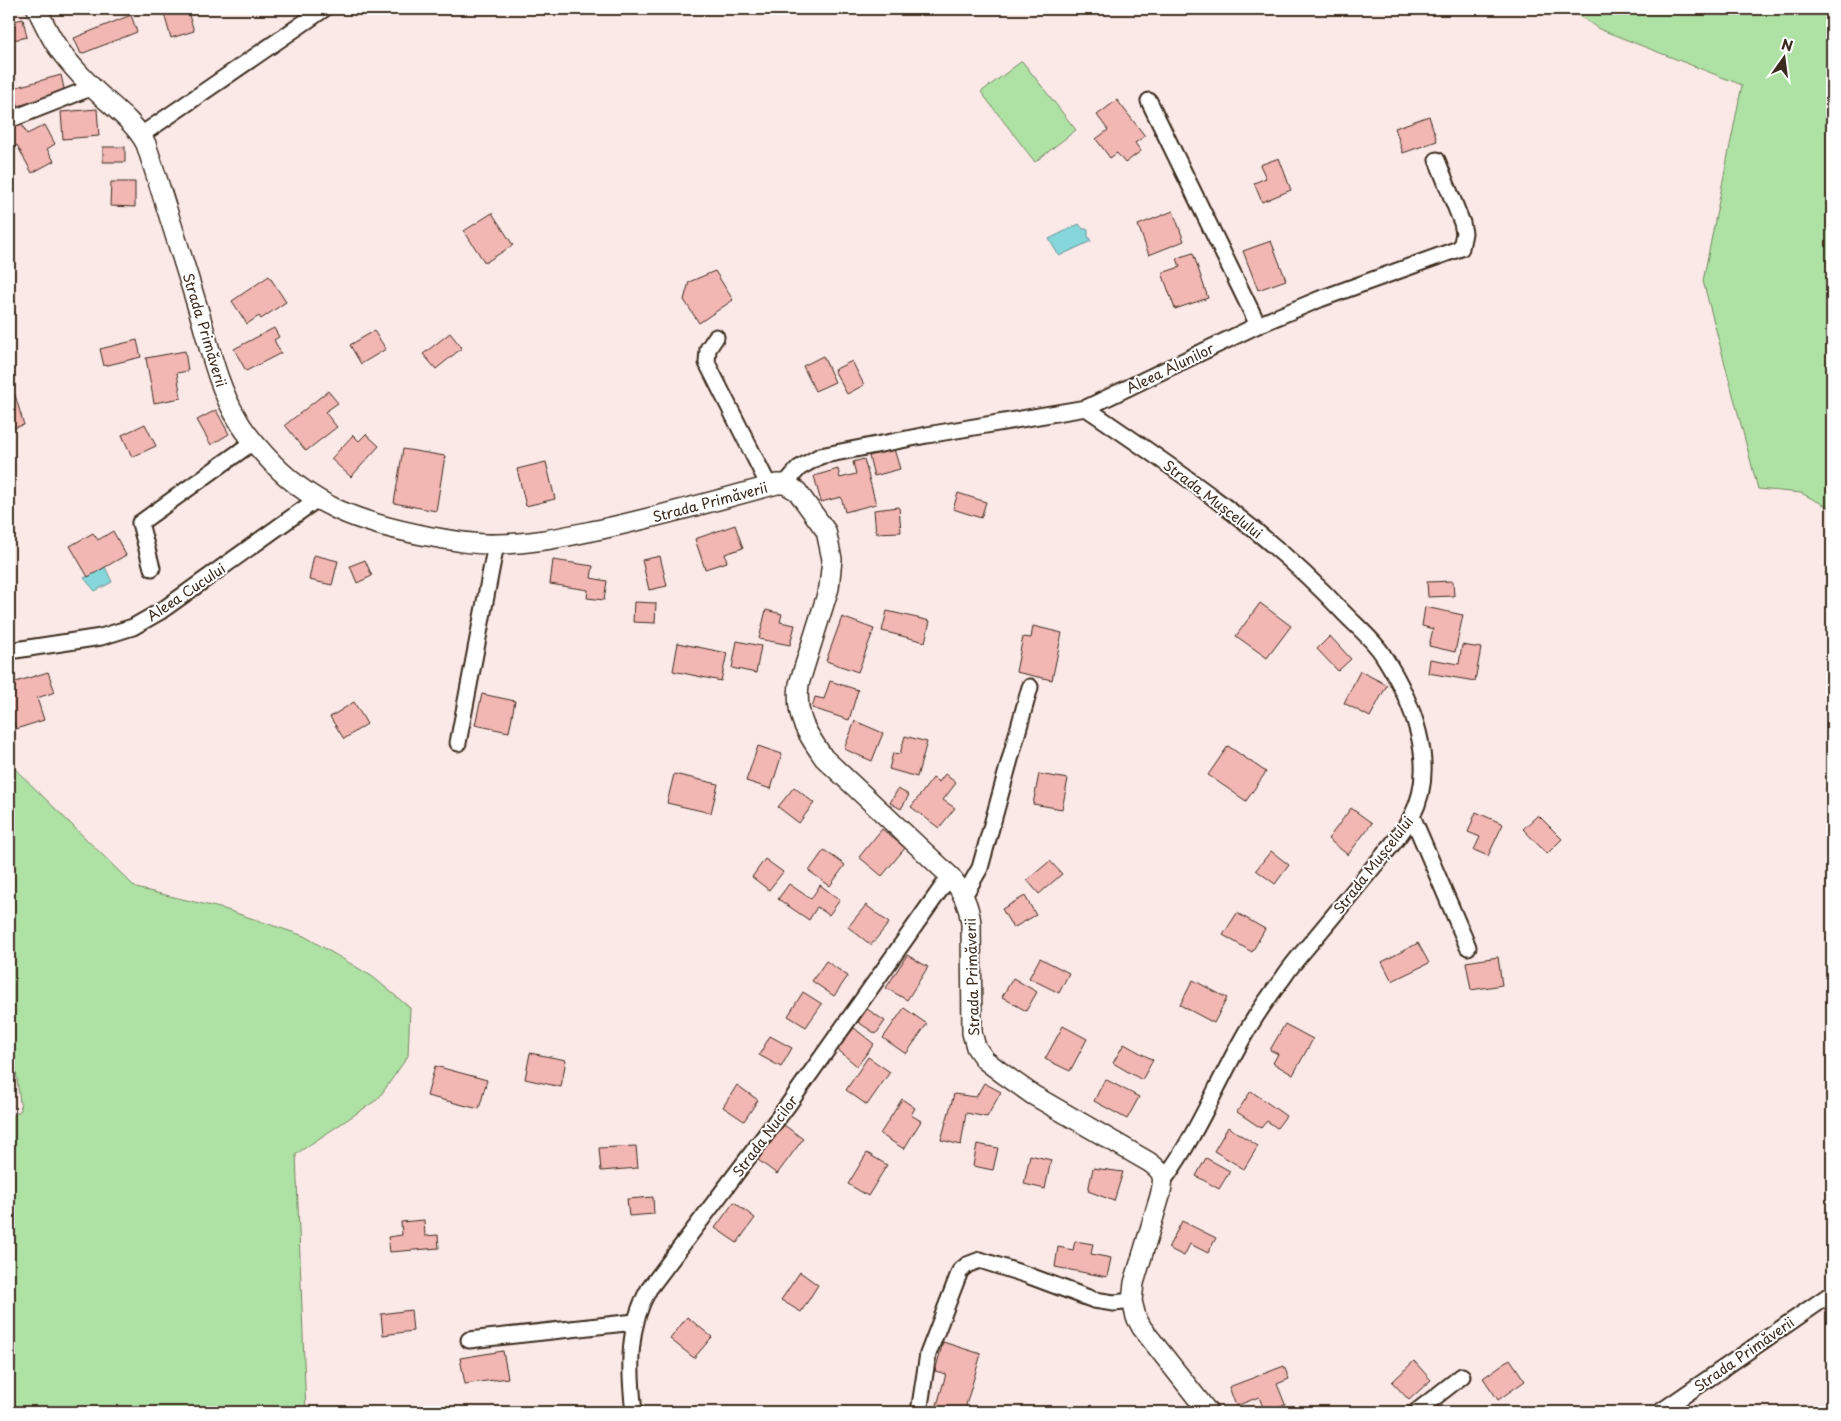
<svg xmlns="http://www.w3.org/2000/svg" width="1841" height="1421" font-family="'Playpen Sans',sans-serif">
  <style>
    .green { fill: #aee2a4; stroke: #748661 }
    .water { fill: #85d7dc; stroke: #679290 }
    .building { fill: #f2b6b3; stroke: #3b2a1e }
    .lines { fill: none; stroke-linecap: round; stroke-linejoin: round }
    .minor-casing { stroke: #3b2a1e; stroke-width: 19 }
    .tertiary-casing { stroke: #3b2a1e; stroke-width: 22 }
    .minor { stroke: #fff; stroke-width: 15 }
    .tertiary { stroke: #fff; stroke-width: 19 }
    .labels { text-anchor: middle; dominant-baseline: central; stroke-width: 4; stroke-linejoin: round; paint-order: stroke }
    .street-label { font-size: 14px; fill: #3b2a1e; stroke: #fff }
  </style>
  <rect width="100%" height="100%" fill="#fbe9e8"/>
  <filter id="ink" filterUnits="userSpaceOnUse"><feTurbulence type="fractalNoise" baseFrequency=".02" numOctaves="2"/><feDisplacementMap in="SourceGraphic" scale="10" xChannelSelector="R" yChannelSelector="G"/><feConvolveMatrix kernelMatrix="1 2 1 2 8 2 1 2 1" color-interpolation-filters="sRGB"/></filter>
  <g filter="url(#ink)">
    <!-- green -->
    <g class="green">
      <polygon points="1569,9 1832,9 1832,509 1801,493 1758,489 1703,281 1742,85 1599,29"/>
      <polygon points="1022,61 1076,130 1035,162 981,92"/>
      <polygon points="9,763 136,888 224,909 304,936 373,977 410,1008 408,1056 378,1099 296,1154 306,1412 9,1412 9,1119 21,1110 9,1016"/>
    </g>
    <!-- water -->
    <g class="water">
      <polygon points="1079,224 1083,229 1088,229 1088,236 1091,241 1059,256 1049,239"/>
      <polygon points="105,567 112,582 95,591 84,578"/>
    </g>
    <!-- building -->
    <g class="building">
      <polygon points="181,9 187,9 194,31 171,38 164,14"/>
      <polygon points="131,15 137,32 81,54 74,38"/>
      <polygon points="23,19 27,37 9,41 9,22"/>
      <polygon points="61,75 65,93 18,106 13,88"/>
      <polygon points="1117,100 1145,136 1135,143 1141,151 1125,163 1117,153 1110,158 1096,139 1108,130 1097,115"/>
      <polygon points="97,109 99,136 63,139 61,112"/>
      <polygon points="1429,116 1437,141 1403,153 1395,128"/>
      <polygon points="21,123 27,134 45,125 55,144 47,149 54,161 32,173 17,145 9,149 9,129"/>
      <rect x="103" y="147" width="22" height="15"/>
      <polygon points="1279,158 1291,190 1262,202 1254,183 1266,178 1260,165"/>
      <polygon points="111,182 135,182 135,207 110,206"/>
      <polygon points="1173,211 1184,241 1149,255 1138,225"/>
      <polygon points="492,213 513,245 485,263 464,231"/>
      <polygon points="1271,241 1286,280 1258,290 1243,251"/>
      <polygon points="1193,253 1208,298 1175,309 1162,273 1180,267 1177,258"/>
      <polygon points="715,271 733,300 699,323 684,300 689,282"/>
      <polygon points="269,276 286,302 261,319 259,316 247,324 232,301"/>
      <polygon points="274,328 279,337 274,340 281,353 246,371 234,349"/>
      <polygon points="374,331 386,349 361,364 350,345"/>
      <polygon points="450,333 462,348 436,369 423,354"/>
      <polygon points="137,340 141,357 104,366 100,349"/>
      <polygon points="185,351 188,371 177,373 181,398 154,403 146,358"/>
      <polygon points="823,356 835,382 815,391 803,366"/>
      <polygon points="852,361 864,385 847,394 834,370"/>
      <polygon points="328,391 338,403 325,412 337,427 306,451 285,425"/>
      <polygon points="15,395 24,425 9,429 9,397"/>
      <polygon points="216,410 229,434 211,445 197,420"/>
      <polygon points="145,424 156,446 132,457 122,435"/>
      <polygon points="366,434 379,446 351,477 331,459 353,435 359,441"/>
      <polygon points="403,449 445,456 436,511 394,503"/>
      <polygon points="894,449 900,469 874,476 869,456"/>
      <polygon points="864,459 876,504 845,512 841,497 821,502 814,476 838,469 840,478 856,474 853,462"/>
      <polygon points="546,462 555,499 526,506 517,469"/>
      <polygon points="958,493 986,502 981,518 953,509"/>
      <polygon points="899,507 901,532 876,533 874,510"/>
      <polygon points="735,525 743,548 725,554 727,562 705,569 695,539"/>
      <polygon points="113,531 126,555 88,577 70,546 93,533 98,540"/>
      <polygon points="314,555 338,561 332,585 309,580"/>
      <polygon points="660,556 667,586 649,590 642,560"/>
      <polygon points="365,560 372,576 357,583 350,566"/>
      <polygon points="553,560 593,566 591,578 607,581 604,600 587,598 588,590 550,584"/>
      <polygon points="1453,581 1454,596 1428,597 1427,582"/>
      <polygon points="634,602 656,603 655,623 633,622"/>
      <polygon points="1260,603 1291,626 1267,658 1236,636"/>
      <polygon points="1425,607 1463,615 1455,652 1429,646 1433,629 1422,626"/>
      <polygon points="766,610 782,614 780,622 795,625 790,645 759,639"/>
      <polygon points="887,611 930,621 925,642 882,631"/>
      <polygon points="842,617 874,629 858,672 826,661"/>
      <polygon points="1033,626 1062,633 1052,680 1016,672 1023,637 1031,638"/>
      <polygon points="1330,636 1351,659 1338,671 1317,649"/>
      <polygon points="737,641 761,646 756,673 732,668"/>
      <polygon points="678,643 727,653 721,681 673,671"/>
      <polygon points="1462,645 1481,648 1475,681 1428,673 1430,659 1459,664"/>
      <polygon points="1360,671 1387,685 1370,717 1344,703"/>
      <polygon points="48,672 55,692 37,698 44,720 16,729 9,706 9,684"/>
      <polygon points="830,681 858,690 849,720 812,708 815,697 824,699"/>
      <polygon points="482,694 515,701 509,732 475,725"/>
      <polygon points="354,702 367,724 344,739 330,717"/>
      <polygon points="855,721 883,733 872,761 844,749"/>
      <polygon points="905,736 927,742 917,777 889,769 893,753 900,754"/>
      <polygon points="758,746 782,754 771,789 746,781"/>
      <polygon points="1228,746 1266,772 1246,801 1208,775"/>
      <polygon points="674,774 718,784 711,813 667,803"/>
      <polygon points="945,774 956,783 943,800 955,808 939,828 911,807 933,778 939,782"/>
      <polygon points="1039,774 1068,779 1062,809 1033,804"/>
      <polygon points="794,787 814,803 799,823 778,807"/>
      <polygon points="898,789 909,795 901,809 890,803"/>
      <polygon points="1351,808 1372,823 1348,855 1328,839"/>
      <polygon points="1476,812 1503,824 1488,856 1474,850 1480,837 1468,832"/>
      <polygon points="1538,815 1562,839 1547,854 1523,829"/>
      <polygon points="882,829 905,848 882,876 859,857"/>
      <polygon points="824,850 845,865 830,886 809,871"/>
      <polygon points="1271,851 1289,865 1275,884 1256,870"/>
      <polygon points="765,859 783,872 769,890 752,877"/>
      <polygon points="1050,861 1062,874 1039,894 1027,880"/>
      <polygon points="789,884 811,899 820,885 840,900 829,915 817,907 809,920 778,899"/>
      <polygon points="1025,896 1036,915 1013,928 1002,909"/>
      <polygon points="866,905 889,923 871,945 848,927"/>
      <polygon points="1237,913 1265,929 1252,952 1223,935"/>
      <polygon points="1418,943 1429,963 1392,981 1382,962"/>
      <polygon points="907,955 928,967 907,1000 886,988"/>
      <polygon points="1498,957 1502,985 1471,990 1466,962"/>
      <polygon points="1040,958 1069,973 1059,993 1029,978"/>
      <polygon points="826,961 848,976 834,996 812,981"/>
      <polygon points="1013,978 1037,992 1026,1011 1002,997"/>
      <polygon points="1193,980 1227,998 1214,1023 1180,1005"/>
      <polygon points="803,992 822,1004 806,1027 788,1016"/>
      <polygon points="904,1008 927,1024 906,1054 883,1038"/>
      <polygon points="867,1009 885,1021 876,1034 858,1022"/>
      <polygon points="1285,1024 1313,1039 1293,1075 1273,1063 1278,1054 1270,1050"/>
      <polygon points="1063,1026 1087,1039 1070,1071 1045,1059"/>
      <polygon points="854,1028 874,1044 857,1066 837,1049"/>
      <polygon points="770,1036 792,1048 781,1067 759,1055"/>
      <polygon points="1124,1044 1153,1060 1142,1080 1113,1063"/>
      <polygon points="530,1053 566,1060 561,1087 525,1079"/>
      <polygon points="868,1057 890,1072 867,1105 846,1090"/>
      <polygon points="435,1066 487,1080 479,1109 427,1096"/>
      <polygon points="1105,1079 1139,1097 1127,1119 1094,1101"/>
      <polygon points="984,1083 1001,1092 987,1117 966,1113 961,1145 941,1140 954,1094 976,1097"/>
      <polygon points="737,1085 758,1100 744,1121 723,1107"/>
      <polygon points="1251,1091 1286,1116 1277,1128 1267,1121 1261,1128 1237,1112"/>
      <polygon points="902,1099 915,1108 911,1115 921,1121 904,1149 880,1134"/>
      <polygon points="784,1125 803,1139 777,1174 758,1160"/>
      <polygon points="1228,1127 1258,1146 1244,1169 1214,1151"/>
      <polygon points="977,1144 998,1148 993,1170 973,1166"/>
      <polygon points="636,1146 638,1168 601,1171 599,1148"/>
      <polygon points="867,1153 887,1165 868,1196 848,1184"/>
      <polygon points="1030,1155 1051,1160 1045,1189 1024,1184"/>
      <polygon points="1206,1158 1230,1171 1219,1189 1196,1176"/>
      <polygon points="1093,1168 1123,1172 1114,1201 1088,1191"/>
      <polygon points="653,1197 654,1214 629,1216 627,1199"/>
      <polygon points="734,1202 755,1218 737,1243 715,1228"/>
      <polygon points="424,1220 425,1236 438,1235 439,1248 390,1252 388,1237 402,1235 401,1222"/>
      <polygon points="1182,1221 1216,1238 1208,1253 1190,1244 1184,1256 1168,1248"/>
      <polygon points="1075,1241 1093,1244 1091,1254 1111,1258 1107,1277 1055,1267 1058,1247 1073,1250"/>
      <polygon points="800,1272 818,1285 801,1312 781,1300"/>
      <polygon points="411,1310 413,1331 383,1335 381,1314"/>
      <polygon points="687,1317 712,1337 694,1358 670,1339"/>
      <polygon points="943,1342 981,1354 964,1412 935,1412 946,1374 935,1371"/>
      <polygon points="503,1351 508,1378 465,1384 460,1358"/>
      <polygon points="1510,1359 1525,1381 1498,1400 1483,1378"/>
      <polygon points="1414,1361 1431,1380 1409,1400 1392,1382"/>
      <polygon points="1284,1366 1289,1379 1277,1384 1285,1404 1265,1412 1259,1397 1236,1406 1229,1387"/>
    </g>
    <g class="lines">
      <defs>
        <g id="minor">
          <polyline points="1149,101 1258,325"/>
          <polyline points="9,120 93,87"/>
          <polyline points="141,135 324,9"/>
          <polyline points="716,337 708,349 707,363 769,486"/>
          <path d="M1086,408c90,61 181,123 256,203 13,14 31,28 41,44 29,45 56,110 29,161 -10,18 -24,34 -37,49 -20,24 -40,49 -61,74 -10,12 -22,25 -31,39 -16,21 -32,44 -44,67 -25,46 -45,94 -76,136"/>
          <polyline points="785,484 799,468 820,456 927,435 1086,408 1258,325 1320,299 1461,248 1464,233 1462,223 1437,160"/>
          <polyline points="152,568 140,523 253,442"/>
          <polyline points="9,651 101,637 133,627 161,611 316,500"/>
          <polyline points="458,743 496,544"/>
          <polyline points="1412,816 1468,947"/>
          <polyline points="964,896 980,868 1030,687"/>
          <polyline points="469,1340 635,1322"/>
          <path d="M634,1412c-5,-42 -7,-85 15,-123l139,-184 162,-229"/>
          <polyline points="919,1412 928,1354 960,1271 967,1265 980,1260 1027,1275 1094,1300 1114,1303 1132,1301"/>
          <polyline points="1416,1412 1462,1376"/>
          <polyline points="1660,1412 1828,1296"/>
        </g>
        <path id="tertiary" d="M37,9c5,10 10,21 16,31 10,17 26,34 40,48 18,18 41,33 53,56 18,56 36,112 53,168 11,37 19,75 39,108 7,13 17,24 27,35 46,52 96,68 162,81 23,4 47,9 70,8 36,0 70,-8 105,-15 59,-13 117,-29 175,-45h8l12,7 29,40 6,28 -3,29 -30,96c-4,33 7,48 25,74l126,118c12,14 19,29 21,47l1,110 4,14 9,13 17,13 31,22 116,67c16,11 15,16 11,34l-26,87 -2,18 4,16 6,11 66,84"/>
      </defs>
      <!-- minor casing -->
      <use href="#minor" class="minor-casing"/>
      <!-- tertiary casing -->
      <use href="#tertiary" class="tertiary-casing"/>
      <!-- minor -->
      <use href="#minor" class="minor"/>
      <!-- tertiary -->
      <use href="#tertiary" class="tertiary"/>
    </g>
  </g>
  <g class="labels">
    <!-- street labels -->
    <g class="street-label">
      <text transform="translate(205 330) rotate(73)">Strada Primăverii</text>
      <text transform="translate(1170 368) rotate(-26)">Aleea Alunilor</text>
      <text transform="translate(1213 499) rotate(37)">Strada Mușcelului</text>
      <text transform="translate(710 502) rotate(-15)">Strada Primăverii</text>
      <text transform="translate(186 592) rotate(-34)">Aleea Cucului</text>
      <text transform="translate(1373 865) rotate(-52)">Strada Mușcelului</text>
      <text transform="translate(972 977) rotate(-92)">Strada Primăverii</text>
      <text transform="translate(765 1136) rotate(-53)">Strada Nucilor</text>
      <text transform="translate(1744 1354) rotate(-35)">Strada Primăverii</text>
    </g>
  </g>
  <!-- margin -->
  <rect width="1841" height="1421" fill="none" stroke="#fff" stroke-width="30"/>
  <rect x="15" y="15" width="1811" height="1391" fill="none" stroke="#3b2a1e" stroke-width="2" filter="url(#ink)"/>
  <!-- north arrow -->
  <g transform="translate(1784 58) rotate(14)" stroke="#ffffff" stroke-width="4" paint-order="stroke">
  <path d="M0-4L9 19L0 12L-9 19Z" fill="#3b2a1e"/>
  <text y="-8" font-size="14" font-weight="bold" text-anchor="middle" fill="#3b2a1e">N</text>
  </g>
</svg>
